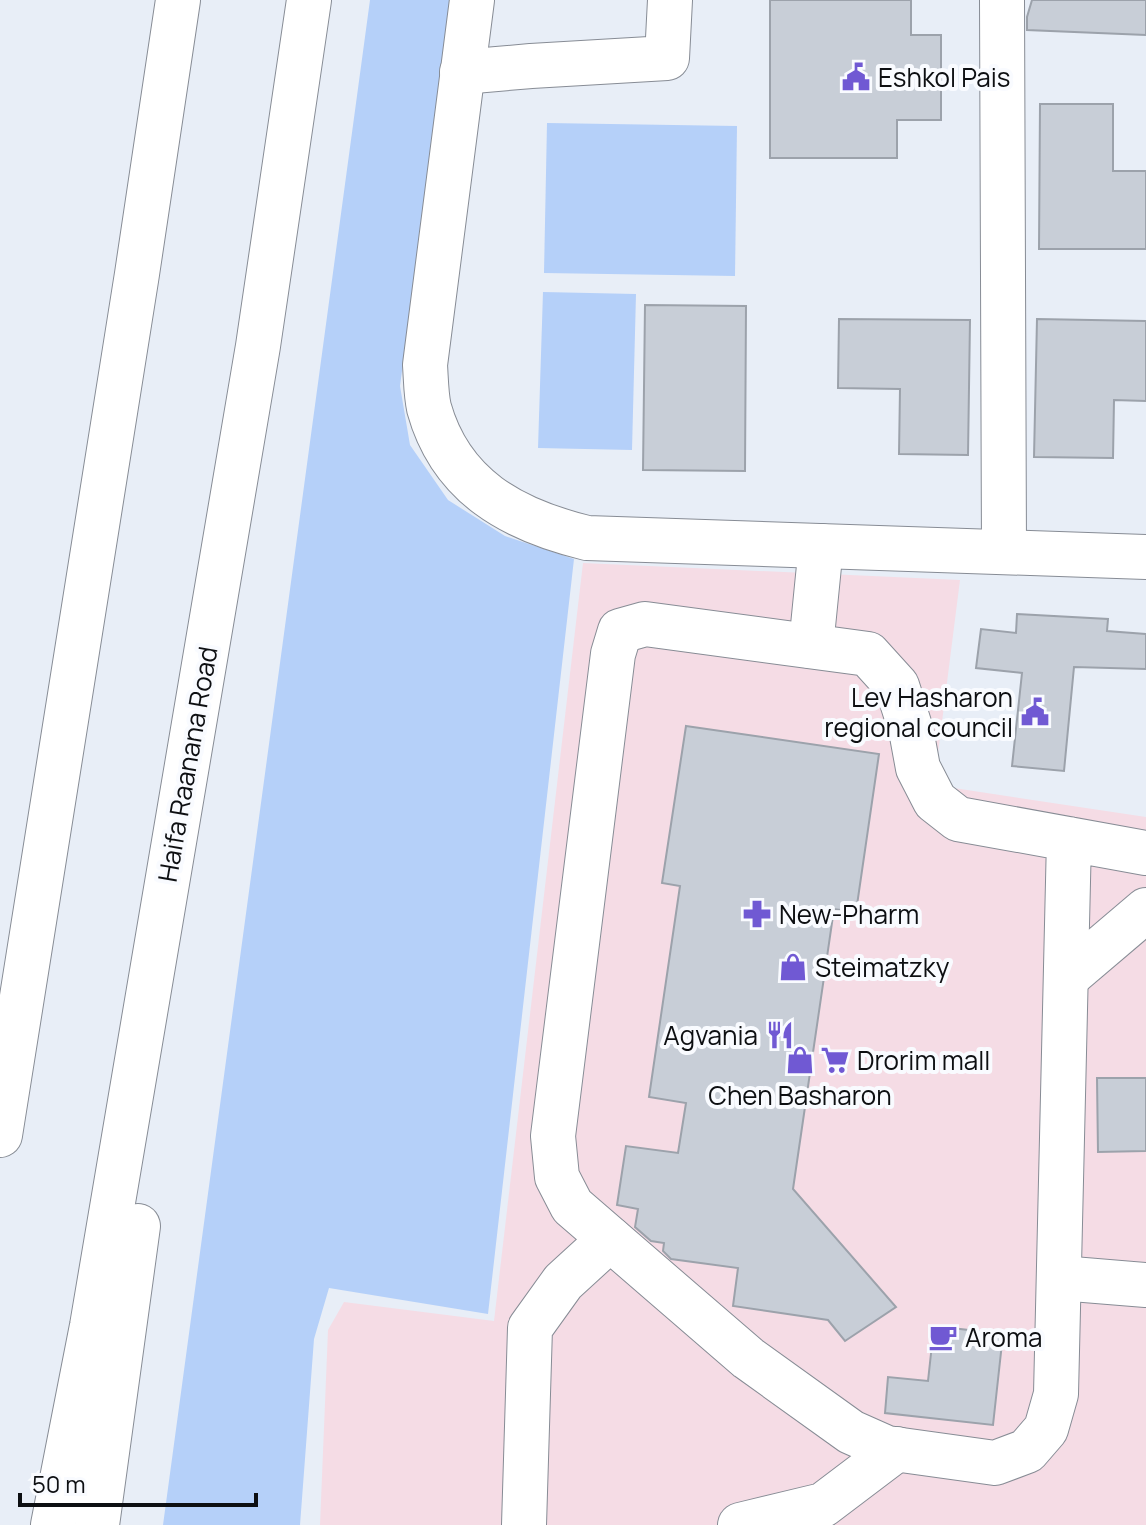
<svg xmlns="http://www.w3.org/2000/svg" width="1146" height="1525" font-family="Manrope,sans-serif">
  <style>
    .commercial { fill: #f5dce5 }
    .green { fill: #b5d0f9 }
    .building { fill: #c8ced7; stroke: #9ca2ab; stroke-width: 2 }
    .lines { fill: none; stroke-linecap: round; stroke-linejoin: round }
    .minor-casing { stroke: #878c95; stroke-width: 46 }
    .highway-casing { stroke: #878c95; stroke-width: 46 }
    .minor { stroke: #fff; stroke-width: 44 }
    .highway { stroke: #fff; stroke-width: 44 }
    .labels { text-anchor: middle; dominant-baseline: central; stroke-width: 8; stroke-linejoin: round; paint-order: stroke }
    .poi-label { font-size: 26px; fill: #0d0f12; stroke: #f9fbff; text-anchor: start }
    .street-label { font-size: 26px; fill: #0d0f12; stroke: #f9fbff }
  </style>
  <rect width="100%" height="100%" fill="#e8eef7"/>
  <!-- commercial -->
  <polygon class="commercial" points="583,563 960,580 934,785 1146,817 1146,1525 320,1525 328,1330 344,1302 494,1321"/>
  <!-- green -->
  <g class="green">
    <polygon points="370,0 451,0 400,386 410,445 448,500 505,536 574,559 488,1314 329,1288 314,1339 300,1525 163,1525"/>
    <polygon points="547,123 737,126 735,276 544,273"/>
    <polygon points="543,292 636,294 632,450 538,448"/>
  </g>
  <!-- building -->
  <g class="building">
    <polygon points="770,0 911,0 911,35 941,35 941,120 897,120 897,158 770,158"/>
    <polygon points="1032,0 1146,0 1146,35 1027,30 1027,17"/>
    <polygon points="1040,104 1113,104 1113,171 1146,171 1146,249 1039,249"/>
    <polygon points="645,305 746,306 745,471 643,470"/>
    <polygon points="839,319 970,320 968,455 899,454 900,389 838,388"/>
    <polygon points="1037,319 1146,321 1146,401 1114,400 1113,458 1034,457"/>
    <polygon points="1017,614 1108,619 1107,631 1146,634 1146,669 1074,667 1064,771 1012,766 1022,673 976,668 981,629 1016,633"/>
    <polygon points="686,726 879,754 856,912 834,909 793,1189 896,1307 845,1341 828,1320 733,1306 738,1268 671,1259 663,1251 664,1243 651,1241 635,1227 638,1209 617,1205 626,1146 678,1153 686,1103 649,1097 680,886 662,883"/>
    <polygon points="1097,1078 1146,1078 1146,1151 1098,1152"/>
    <polygon points="934,1326 1003,1334 993,1425 885,1413 888,1377 928,1381"/>
  </g>
  <g class="lines">
    <defs>
      <g id="minor">
        <path d="M472,0l-47,365c1,14 1,30 4,43 22,79 84,112 158,130l559,19"/>
        <polyline points="1002,0 1004,552"/>
        <polyline points="462,72 531,66 667,58 670,0"/>
        <polyline points="811,646 821,546"/>
        <polyline points="1069,839 1056,1394 1046,1429 1027,1451 995,1463 887,1448 851,1432 748,1358 572,1206 557,1177 553,1136 613,654 620,631 645,624 868,654 897,686 911,730 918,768 935,801 958,819 1146,853"/>
        <polyline points="1066,978 1146,910"/>
        <polyline points="1060,1278 1146,1285"/>
        <polyline points="524,1525 530,1328 563,1282 610,1239"/>
        <polyline points="740,1525 823,1505 897,1449"/>
      </g>
      <g id="highway">
        <polyline points="0,1135 137,274 178,0"/>
        <polyline points="53,1525 92,1326 258,346 309,0"/>
        <polyline points="97,1525 138,1226"/>
      </g>
    </defs>
    <!-- minor casing -->
    <use href="#minor" class="minor-casing"/>
    <!-- highway casing -->
    <use href="#highway" class="highway-casing"/>
    <!-- minor -->
    <use href="#minor" class="minor"/>
    <!-- highway -->
    <use href="#highway" class="highway"/>
  </g>
  <!-- icons -->
  <defs>
    <symbol id="civic-bare" viewBox="-9 -9 18 18"><path d="M-.6-6.5H3V-4.5H.6V-3L4-1V1h2V6H-6V1h2V-1L-.6-3ZM-1.2 2.5V6h2.4V2.5Z" fill="#7059d3" stroke="#f9fbff" stroke-width="2.5" paint-order="stroke"/></symbol>
    <symbol id="pharmacy-bare" viewBox="-9 -9 18 18"><path d="M-2-6h4v4h4v4h-4v4h-4v-4h-4v-4h4Z" fill="#7059d3" stroke="#f9fbff" stroke-width="2.5" paint-order="stroke"/></symbol>
    <symbol id="shop-bare" viewBox="-9 -9 18 18"><path d="M-5-2.5h2.3a2.7 3.5 0 0 1 5.4 0H5L5.5 6h-11ZM-1.5-2.5h3a1.5 2.3 0 0 0-3 0Z" fill="#7059d3" stroke="#f9fbff" stroke-width="2.5" paint-order="stroke"/></symbol>
    <symbol id="restaurant-bare" viewBox="-9 -9 18 18"><path d="M-5-6h1v4h1v-4h1v4h1v-4h1v5L-1.5 .5V6h-2V.5L-5-1ZM5-6V6H3V1.5H1.5Q1.5-4 5-6Z" fill="#7059d3" stroke="#f9fbff" stroke-width="2.5" paint-order="stroke"/></symbol>
    <symbol id="supermarket-bare" viewBox="-9 -9 18 18"><path d="M-6-5.5h2.5l.6 2H6L4.5 2H-2.5L-4.4-4H-6ZM-1.5 3.2a1.3 1.3 0 1 0 .1 0ZM3 3.2a1.3 1.3 0 1 0 .1 0Z" fill="#7059d3" stroke="#f9fbff" stroke-width="2.5" paint-order="stroke"/></symbol>
    <symbol id="cafe-bare" viewBox="-9 -9 18 18"><path d="M-5.5-4.5H6V0H3Q3 3.5 0 3.5H-2.5Q-5.5 3.5-5.5 0ZM3-3.2v2h1.7v-2ZM-6 4.5H4V6H-6Z" fill="#7059d3" stroke="#f9fbff" stroke-width="2.5" paint-order="stroke"/></symbol>
  </defs>
  <g fill-rule="evenodd">
    <use href="#civic-bare" x="836" y="57" width="40" height="40"/>
    <use href="#civic-bare" x="1015" y="692" width="40" height="40"/>
    <use href="#pharmacy-bare" x="737" y="894" width="40" height="40"/>
    <use href="#shop-bare" x="773" y="947" width="40" height="40"/>
    <use href="#restaurant-bare" x="760" y="1015" width="40" height="40"/>
    <use href="#shop-bare" x="780" y="1040" width="40" height="40"/>
    <use href="#supermarket-bare" x="815" y="1040" width="40" height="40"/>
    <use href="#cafe-bare" x="923" y="1317" width="40" height="40"/>
  </g>
  <g class="labels">
    <!-- poi labels -->
    <g class="poi-label">
      <text x="878" y="77">Eshkol Pais</text>
      <text x="1013" y="697" text-anchor="end">Lev Hasharon<tspan x="1013" dy="30">regional council</tspan></text>
      <text x="779" y="914">New-Pharm</text>
      <text x="815" y="967">Steimatzky</text>
      <text x="758" y="1035" text-anchor="end">Agvania</text>
      <text x="857" y="1060">Drorim mall</text>
      <text x="800" y="1095" text-anchor="middle">Chen Basharon</text>
      <text x="965" y="1337">Aroma</text>
    </g>
    <!-- street labels -->
    <g class="street-label">
      <text transform="translate(187 764) rotate(-80)">Haifa Raanana Road</text>
    </g>
  </g>
  <!-- scale -->
  <path d="M20 1493v12h236v-12" fill="none" stroke="#0d0f12" stroke-width="4"/>
  <text x="32" y="1493" font-size="24" fill="#0d0f12" stroke="#f9fbff" stroke-width="6" paint-order="stroke">50 m</text>
</svg>
